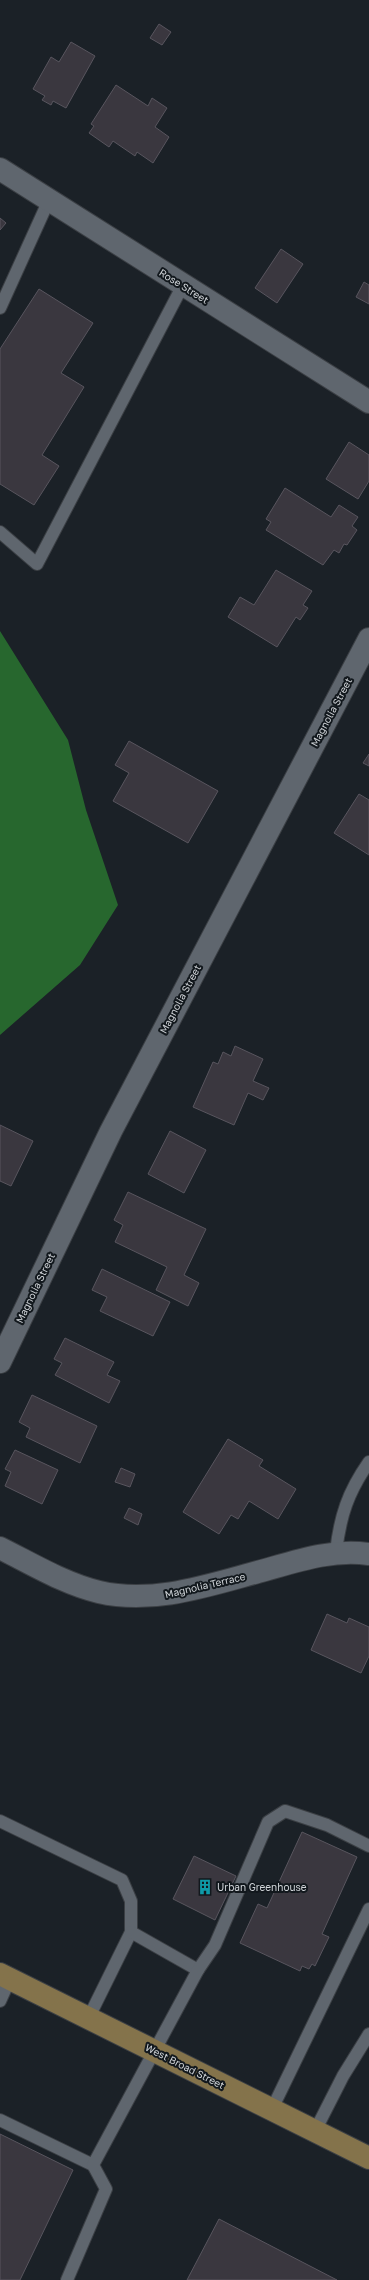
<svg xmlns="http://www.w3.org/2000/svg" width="369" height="2280" font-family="'Golos Text',sans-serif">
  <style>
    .forest { fill: #27672e }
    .building { fill: #3a373f; stroke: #58555e }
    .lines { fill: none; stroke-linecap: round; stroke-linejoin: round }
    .lane-casing { stroke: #3b3f44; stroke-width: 14 }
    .street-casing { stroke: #3b3f44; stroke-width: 24 }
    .primary-casing { stroke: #3b3f44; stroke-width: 24 }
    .lane { stroke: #5f666e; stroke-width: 12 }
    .street { stroke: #5f666e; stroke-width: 22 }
    .primary { stroke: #84734b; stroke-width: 22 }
    .labels { text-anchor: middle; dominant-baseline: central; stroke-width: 4; stroke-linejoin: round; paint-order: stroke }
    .street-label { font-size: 10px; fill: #d0d4d8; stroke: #12181d }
    .poi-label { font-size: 10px; fill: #d0d4d8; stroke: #12181d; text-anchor: start }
  </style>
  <rect width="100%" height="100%" fill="#1b2127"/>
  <!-- forest -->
  <polygon class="forest" points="0,631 68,740 86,810 118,905 80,965 0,1035"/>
  <!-- building -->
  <g class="building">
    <polygon points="159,24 171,32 162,45 150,38"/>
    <polygon points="71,42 95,56 66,108 53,101 51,105 42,100 45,96 33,89 51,57 59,62"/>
    <polygon points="116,85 148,106 152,98 167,108 155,127 169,137 153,163 137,152 135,156 113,141 109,147 89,133 94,126 91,124"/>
    <polygon points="0,218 6,223 0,230"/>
    <polygon points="281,249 303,264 277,303 255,288"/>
    <polygon points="364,282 369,285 369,304 356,297"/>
    <polygon points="39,289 93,323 61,373 84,387 42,455 59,466 34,505 0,484 0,349"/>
    <polygon points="349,442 369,455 369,481 358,499 326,479"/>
    <polygon points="285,488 331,517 339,505 358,517 352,526 357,530 347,545 344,544 339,553 334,550 323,565 266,530 271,522 266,519"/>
    <polygon points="276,570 312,591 303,605 308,608 300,620 296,617 277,647 228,617 240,597 254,605"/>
    <polygon points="129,741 218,791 188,843 113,801 129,773 115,765"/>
    <polygon points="369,754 369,766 363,763"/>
    <polygon points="359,794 369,800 369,855 334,833"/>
    <polygon points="235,1046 263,1059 253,1081 269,1088 263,1100 248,1093 234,1125 193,1107 213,1062 218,1064 223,1052 231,1056"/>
    <polygon points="0,1125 33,1141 11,1186 0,1181"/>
    <polygon points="170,1131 206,1150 184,1193 148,1174"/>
    <polygon points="128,1192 206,1229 184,1275 199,1283 188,1306 156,1290 167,1267 115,1242 123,1225 114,1220"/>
    <polygon points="102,1269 170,1302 153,1336 100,1311 107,1297 92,1290"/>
    <polygon points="65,1338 114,1362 107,1375 120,1381 109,1403 55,1375 62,1363 54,1359"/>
    <polygon points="32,1395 97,1426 80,1463 26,1437 30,1428 19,1422"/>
    <polygon points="228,1439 263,1460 259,1466 296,1489 278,1519 249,1501 238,1519 231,1515 219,1534 183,1512"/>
    <polygon points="15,1450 58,1470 42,1504 5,1486 11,1472 5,1469"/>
    <polygon points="121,1468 135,1474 130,1487 115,1482"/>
    <polygon points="129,1508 142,1514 138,1525 124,1518"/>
    <polygon points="327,1614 347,1623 349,1618 369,1627 369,1656 361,1673 311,1650"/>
    <polygon points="302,1832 357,1857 322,1934 329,1937 315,1966 312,1964 309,1969 302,1966 300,1971 240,1943 258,1904 267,1908"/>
    <polygon points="194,1856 236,1876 215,1920 173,1899"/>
    <polygon points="0,2134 73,2170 20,2280 0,2280"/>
    <polygon points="219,2219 277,2249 337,2280 187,2280"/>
  </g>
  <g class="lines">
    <defs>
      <g id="lane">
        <polyline points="0,308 49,200"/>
        <polyline points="0,532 37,564 183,285"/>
        <path d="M336,1552c4,-36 12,-60 33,-90"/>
        <polyline points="0,1821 122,1880 131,1901 131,1932 89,2017"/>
        <polyline points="131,1932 198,1970"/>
        <polyline points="0,2001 10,1979"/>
        <polyline points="272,2109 369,1909"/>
        <polyline points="0,2120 93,2165"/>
        <polyline points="315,2131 343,2076 369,2034"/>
        <polyline points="67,2280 106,2189 93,2165 198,1970 215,1945 268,1822 285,1811 327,1825 369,1846"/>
      </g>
      <g id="street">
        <polyline points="0,169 369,402"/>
        <polyline points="0,1362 111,1131 369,639"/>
        <path d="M0,1548c32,16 65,36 99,44 56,13 113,-8 166,-22 35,-10 68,-21 104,-16"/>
      </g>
      <polyline id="primary" points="0,1974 369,2158"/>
    </defs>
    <!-- lane casing -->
    <use href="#lane" class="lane-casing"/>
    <!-- street casing -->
    <use href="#street" class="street-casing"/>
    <!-- primary casing -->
    <use href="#primary" class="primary-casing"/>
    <!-- lane -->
    <use href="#lane" class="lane"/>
    <!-- street -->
    <use href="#street" class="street"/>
    <!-- primary -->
    <use href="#primary" class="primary"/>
  </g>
  <!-- icons -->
  <defs>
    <symbol id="building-bare" viewBox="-9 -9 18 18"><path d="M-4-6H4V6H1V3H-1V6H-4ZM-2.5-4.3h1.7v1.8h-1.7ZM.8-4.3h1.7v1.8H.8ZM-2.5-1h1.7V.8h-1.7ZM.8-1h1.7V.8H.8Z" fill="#0f9aa8" stroke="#12181d" stroke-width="2.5" paint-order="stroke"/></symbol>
  </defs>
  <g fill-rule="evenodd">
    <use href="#building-bare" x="194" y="1876" width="22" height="22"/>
  </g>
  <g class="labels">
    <!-- street labels -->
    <g class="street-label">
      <text transform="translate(184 286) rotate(32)">Rose Street</text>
      <text transform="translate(331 712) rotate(-62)">Magnolia Street</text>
      <text transform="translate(180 999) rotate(-62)">Magnolia Street</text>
      <text transform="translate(35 1288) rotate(-64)">Magnolia Street</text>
      <text transform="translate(205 1585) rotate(-13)">Magnolia Terrace</text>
      <text transform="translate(185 2066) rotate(27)">West Broad Street</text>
    </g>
    <!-- poi labels -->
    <g class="poi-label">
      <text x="217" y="1887">Urban Greenhouse</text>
    </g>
  </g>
</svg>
